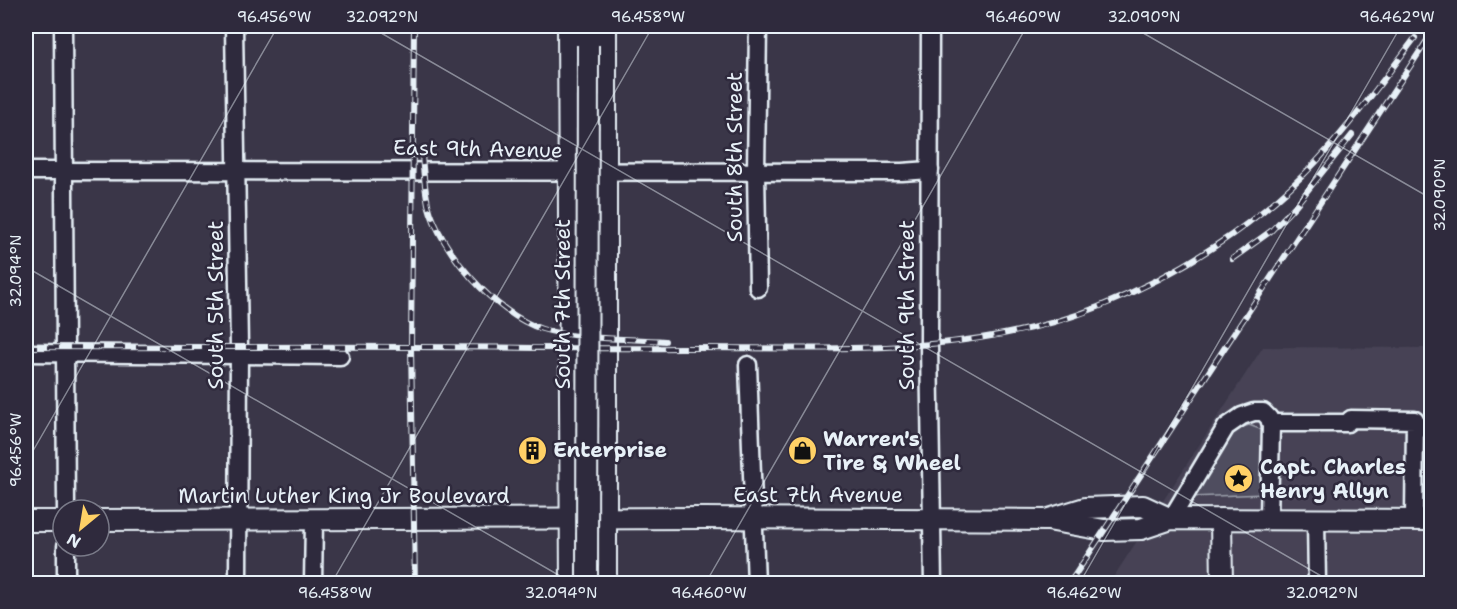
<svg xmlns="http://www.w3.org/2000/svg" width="1457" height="609" font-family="'Shantell Sans',sans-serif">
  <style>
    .built { fill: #464354 }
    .green { fill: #504e5f; stroke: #9ca0ac; stroke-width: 1.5 }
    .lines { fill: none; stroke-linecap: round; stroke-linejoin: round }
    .minor-casing { stroke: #e8f1f8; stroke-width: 21 }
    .major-casing { stroke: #e8f1f8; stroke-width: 24 }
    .minor { stroke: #2f2a3d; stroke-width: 16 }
    .major { stroke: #2f2a3d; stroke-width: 20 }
    .rail-casing { stroke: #e8f1f8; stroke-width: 6 }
    .rail { stroke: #2f2a3d; stroke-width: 4; stroke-dasharray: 11; stroke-linecap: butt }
    .major-bridge-casing { stroke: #e8f1f8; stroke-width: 24; stroke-linecap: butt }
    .major-bridge { stroke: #2f2a3d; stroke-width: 20 }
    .ticks { fill: none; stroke: #e8f1f8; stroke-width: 1.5; stroke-opacity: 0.45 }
    .labels { text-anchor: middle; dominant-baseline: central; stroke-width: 5; stroke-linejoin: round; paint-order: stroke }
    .street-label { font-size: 21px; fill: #e8f1f8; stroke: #2f2a3d }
    .poi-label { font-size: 21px; font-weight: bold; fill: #e8f1f8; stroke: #2f2a3d; text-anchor: start }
    .neatline { fill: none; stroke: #e8f1f8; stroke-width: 2 }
    .ticks-label { font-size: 15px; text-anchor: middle; fill: #e8f1f8 }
  </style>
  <rect width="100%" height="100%" fill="#3a3648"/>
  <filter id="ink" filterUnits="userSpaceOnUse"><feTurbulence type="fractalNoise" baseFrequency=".0167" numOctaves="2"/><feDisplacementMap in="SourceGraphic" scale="12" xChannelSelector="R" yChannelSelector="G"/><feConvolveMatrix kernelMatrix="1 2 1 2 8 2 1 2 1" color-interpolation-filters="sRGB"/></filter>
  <g filter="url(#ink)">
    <!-- built -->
    <polygon class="built" points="1263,347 1431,348 1431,583 1109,584"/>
    <!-- green -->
    <polygon class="green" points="1249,425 1265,431 1264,494 1191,497 1234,430"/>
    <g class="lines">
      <defs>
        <g id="minor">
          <polyline points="63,26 66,510"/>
          <polyline points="234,26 239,347 238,584"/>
          <polyline points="930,26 929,345 933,584"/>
          <polyline points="26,171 902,172 930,170"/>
          <polyline points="758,288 756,171 758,26"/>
          <polyline points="26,353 340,356"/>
          <polyline points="748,365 756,584"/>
          <polyline points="1271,423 1347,423 1351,419 1415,420 1414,520"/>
          <polyline points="1171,519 1226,427 1242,416 1254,412 1263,412 1269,418 1271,426 1269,519"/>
          <polyline points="1316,519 1317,584"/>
          <polyline points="66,546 66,584"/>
          <polyline points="313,584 314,520"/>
        </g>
        <g id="major">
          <polyline points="568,26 571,584"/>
          <polyline points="588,26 588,45"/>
          <polyline points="1049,519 1085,508 1143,506 1171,519"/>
          <polyline points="1221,519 1222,584"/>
          <polyline points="99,520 704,518 1048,520 1104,530 1141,529 1171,519 1432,520"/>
          <polyline points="26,521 63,521"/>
          <polyline points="606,584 606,26"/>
        </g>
      </defs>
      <!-- minor casing -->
      <use href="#minor" class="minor-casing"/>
      <!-- major casing -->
      <use href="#major" class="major-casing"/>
      <!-- minor -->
      <use href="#minor" class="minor"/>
      <!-- major -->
      <use href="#major" class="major"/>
      <defs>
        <g id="rail">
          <polyline points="414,26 411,347 415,584"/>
          <path d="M422,154c1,17 3,34 6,50 12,47 67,110 114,125 37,11 84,9 123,12"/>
          <polyline points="1232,259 1271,231 1296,205 1352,135"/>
          <path d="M26,347c128,1 256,-1 384,0 90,0 180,2 271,1 137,-1 288,11 417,-41 80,-32 159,-82 218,-145 36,-39 67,-82 99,-124"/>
          <polyline points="1069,584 1432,33"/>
        </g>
      </defs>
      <!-- rail casing -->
      <use href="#rail" class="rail-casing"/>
      <!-- rail -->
      <use href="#rail" class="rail"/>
      <defs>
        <polyline id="major-bridge" points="587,584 588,45"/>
      </defs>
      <!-- major-bridge casing -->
      <use href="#major-bridge" class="major-bridge-casing"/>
      <!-- major-bridge -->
      <use href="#major-bridge" class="major-bridge"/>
    </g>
  </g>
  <!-- ticks -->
  <path class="ticks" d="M369,26l966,558M1131,26l301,173M26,267l548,317M26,463l252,-437M331,584l322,-558M705,584l322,-558M1079,584l322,-558"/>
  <!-- icons -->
  <defs>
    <symbol id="building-disc" viewBox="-11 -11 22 22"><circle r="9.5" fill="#ffd166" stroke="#2f2a3d"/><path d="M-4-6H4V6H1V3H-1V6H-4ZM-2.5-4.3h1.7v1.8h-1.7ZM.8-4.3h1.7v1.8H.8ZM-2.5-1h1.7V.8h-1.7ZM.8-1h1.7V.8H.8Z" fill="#111"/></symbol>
    <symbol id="shop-disc" viewBox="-11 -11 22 22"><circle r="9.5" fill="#ffd166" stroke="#2f2a3d"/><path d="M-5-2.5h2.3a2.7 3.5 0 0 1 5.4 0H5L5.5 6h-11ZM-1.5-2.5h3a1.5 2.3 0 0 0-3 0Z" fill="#111"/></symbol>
    <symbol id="sight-disc" viewBox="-11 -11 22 22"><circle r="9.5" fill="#ffd166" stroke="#2f2a3d"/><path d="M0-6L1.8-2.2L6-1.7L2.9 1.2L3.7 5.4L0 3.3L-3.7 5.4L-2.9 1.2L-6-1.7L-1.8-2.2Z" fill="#111"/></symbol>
  </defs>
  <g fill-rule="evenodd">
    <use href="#building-disc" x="516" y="434" width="33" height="33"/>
    <use href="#shop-disc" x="786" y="434" width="33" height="33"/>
    <use href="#sight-disc" x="1222" y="462" width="33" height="33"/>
  </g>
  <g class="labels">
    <!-- street labels -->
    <g class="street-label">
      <text transform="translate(478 149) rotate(1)">East 9th Avenue</text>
      <text transform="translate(735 157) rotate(-90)">South 8th Street</text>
      <text transform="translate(563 304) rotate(-90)">South 7th Street</text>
      <text transform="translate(216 305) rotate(-90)">South 5th Street</text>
      <text transform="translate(907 305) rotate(-90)">South 9th Street</text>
      <text x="818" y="495">East 7th Avenue</text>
      <text x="344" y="496">Martin Luther King Jr Boulevard</text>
    </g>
    <!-- poi labels -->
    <g class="poi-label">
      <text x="823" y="439">Warren's<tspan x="823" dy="24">Tire &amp; Wheel</tspan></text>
      <text x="553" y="450">Enterprise</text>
      <text x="1260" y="467">Capt. Charles<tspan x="1260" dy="24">Henry Allyn</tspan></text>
    </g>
  </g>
  <!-- margin -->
  <rect width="1457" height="609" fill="none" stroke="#2f2a3d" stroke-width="66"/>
  <!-- north arrow -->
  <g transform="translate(81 528) rotate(210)"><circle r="28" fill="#2f2a3d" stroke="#797a88" stroke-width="1.5"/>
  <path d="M0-4.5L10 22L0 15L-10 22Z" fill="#ffd166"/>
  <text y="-9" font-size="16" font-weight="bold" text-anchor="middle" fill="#e8f1f8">N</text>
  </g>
  <rect x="33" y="33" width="1391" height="543" class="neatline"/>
  <g class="ticks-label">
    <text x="274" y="22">96.456°W</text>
    <text x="382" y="22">32.092°N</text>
    <text x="648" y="22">96.458°W</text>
    <text x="1023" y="22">96.460°W</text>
    <text x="1144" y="22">32.090°N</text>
    <text x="1397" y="22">96.462°W</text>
    <text transform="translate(1440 195) rotate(-90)" y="5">32.090°N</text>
    <text transform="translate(16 271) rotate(-90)" y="5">32.094°N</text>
    <text transform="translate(16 450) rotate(-90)" y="5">96.456°W</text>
    <text x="335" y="598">96.458°W</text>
    <text x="561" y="598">32.094°N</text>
    <text x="709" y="598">96.460°W</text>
    <text x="1084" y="598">96.462°W</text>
    <text x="1322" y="598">32.092°N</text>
  </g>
</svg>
